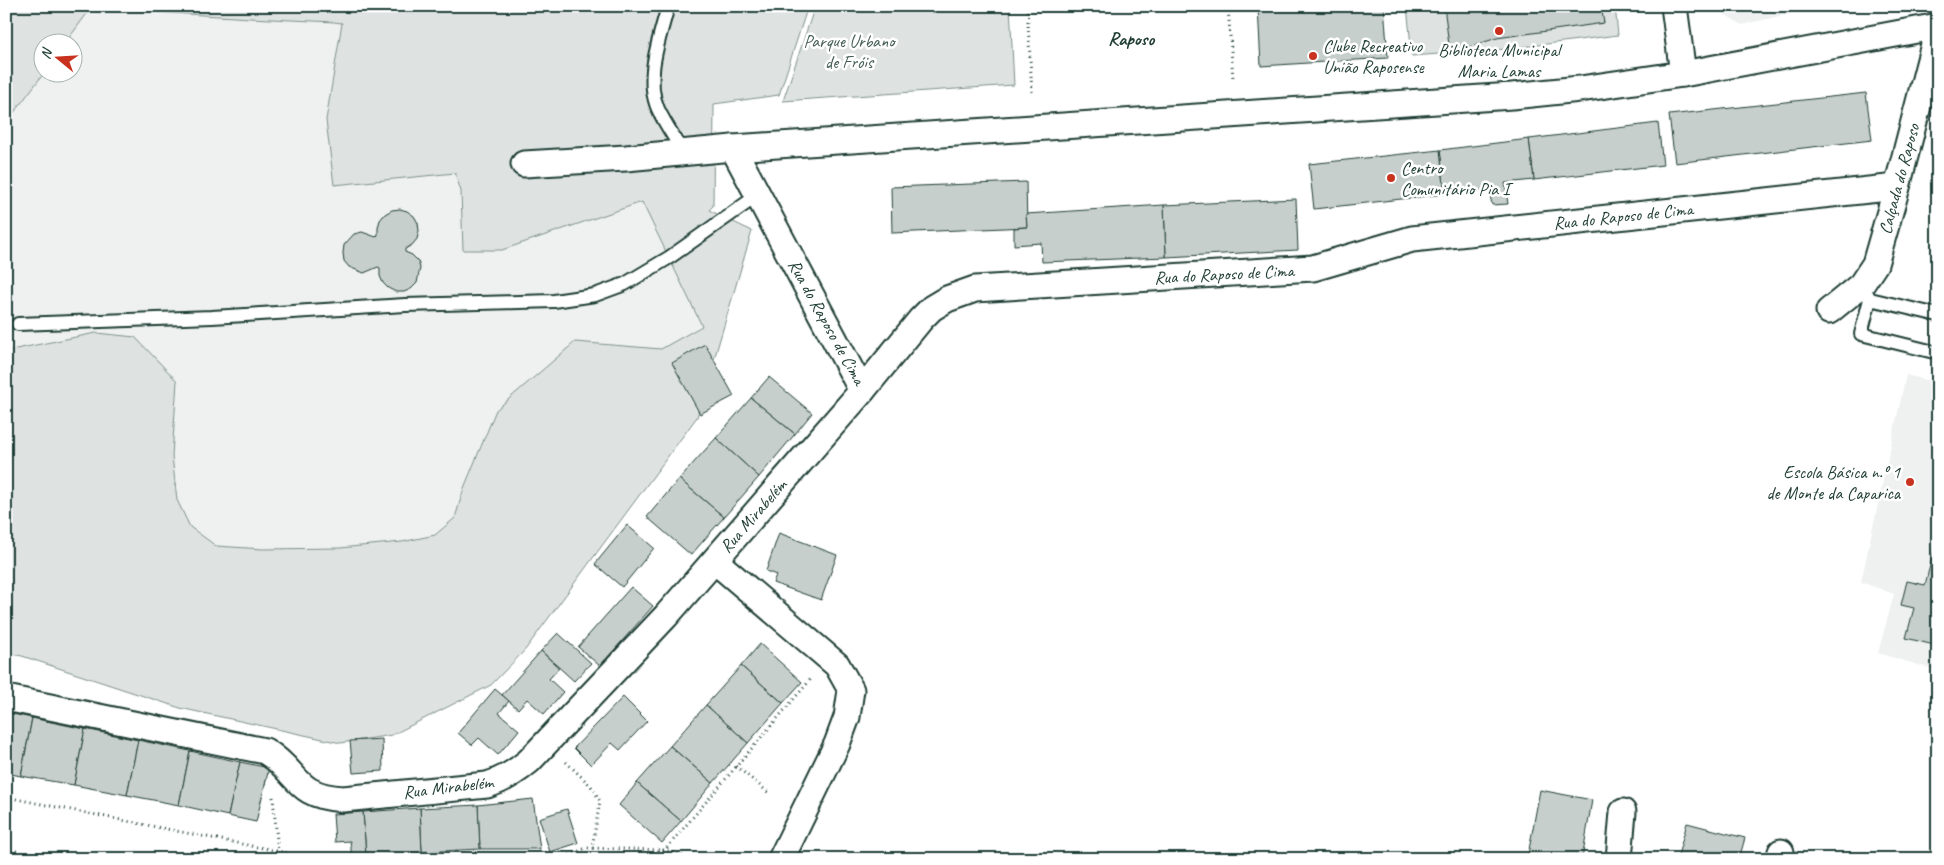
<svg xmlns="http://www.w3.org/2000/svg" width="1944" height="865" font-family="Caveat,sans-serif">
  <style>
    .built { fill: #eef1f0 }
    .green { fill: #dee3e2; stroke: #7e908b }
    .building { fill: #c7cfcc; stroke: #1f3d34 }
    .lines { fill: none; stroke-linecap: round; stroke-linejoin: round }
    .lane-casing { stroke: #1f3d34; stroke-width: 16 }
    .street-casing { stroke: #1f3d34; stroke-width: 29 }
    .path { stroke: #1f3d34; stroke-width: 3; stroke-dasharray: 1 4; stroke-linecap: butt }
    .lane { stroke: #fff; stroke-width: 12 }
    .street { stroke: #fff; stroke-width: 25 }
    .poi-dot { fill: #c8321e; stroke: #fff; stroke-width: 2 }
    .labels { text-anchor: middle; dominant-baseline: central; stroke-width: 5; stroke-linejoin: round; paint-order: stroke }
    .park-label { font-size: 18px; fill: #455e57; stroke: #fff }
    .poi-label { font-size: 18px; fill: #1f3d34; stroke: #fff; text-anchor: start }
    .street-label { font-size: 18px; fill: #1f3d34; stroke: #fff }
    .neighbourhood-label { font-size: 19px; font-weight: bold; fill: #1f3d34; stroke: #fff }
  </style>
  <rect width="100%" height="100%" fill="#fff"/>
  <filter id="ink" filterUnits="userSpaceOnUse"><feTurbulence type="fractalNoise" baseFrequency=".02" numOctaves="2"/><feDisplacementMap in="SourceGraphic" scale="10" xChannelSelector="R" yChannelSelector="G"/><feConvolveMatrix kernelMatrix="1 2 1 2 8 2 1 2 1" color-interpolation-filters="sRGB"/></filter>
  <g filter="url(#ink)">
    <!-- built -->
    <g class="built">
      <polygon points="1717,6 1822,6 1742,25 1718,10"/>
      <polygon points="91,8 342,23 326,120 334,185 455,173 461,191 464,250 502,250 642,202 702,326 661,349 575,343 496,410 464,488 455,518 435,535 402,542 340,548 263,549 216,546 190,527 177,500 172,456 177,381 96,333 6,351 6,123 44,73 72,72 72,42 66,42"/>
      <polygon points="1906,375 1938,383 1938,671 1878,653 1894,594 1861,582"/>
    </g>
    <!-- green -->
    <g class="green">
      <polygon points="6,6 808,6 779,95 714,104 713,206 709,210 752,231 697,417 525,650 491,685 392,735 341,743 180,708 22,656 6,653 6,351 96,333 135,337 177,381 172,456 177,500 190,527 216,546 263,549 340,548 402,542 435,535 455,518 464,488 496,410 575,342 661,349 702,326 642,202 502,250 463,250 461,191 455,173 334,185 326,120 342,23 334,22 250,18 91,8 66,42 42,42 44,73 6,123"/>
      <polygon points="815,6 1010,6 1014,85 783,101"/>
      <polygon points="1407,6 1615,6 1618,35 1507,49 1412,56"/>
    </g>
    <!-- building -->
    <g class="building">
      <polygon points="1258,6 1384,6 1388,58 1261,66"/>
      <polygon points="1444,6 1601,6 1604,23 1497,38 1450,53"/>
      <polygon points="1866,93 1872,140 1675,163 1669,115"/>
      <polygon points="1658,123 1663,165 1534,180 1529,139"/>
      <polygon points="1529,139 1534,180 1505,183 1508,204 1492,205 1489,190 1445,194 1440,150"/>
      <polygon points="1440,150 1445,194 1314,209 1309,164"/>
      <polygon points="1026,182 1027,227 892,233 891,187"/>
      <polygon points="1296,199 1298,250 1166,257 1164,205"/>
      <polygon points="1164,205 1166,257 1042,262 1041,243 1014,245 1014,228 1027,227 1026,214"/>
      <polygon points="400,209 407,211 414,216 418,223 419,231 417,239 412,245 405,249 405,252 412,255 418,261 420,268 417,283 411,289 404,292 396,292 388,288 383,283 380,276 380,268 378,267 364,273 349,267 344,261 343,253 344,245 354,234 362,232 376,237 378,235 378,227 380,220 385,214 392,210"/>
      <polygon points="705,344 734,396 700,414 672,363"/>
      <polygon points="769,377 812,413 795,434 751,398"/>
      <polygon points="751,398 795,434 759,477 716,438"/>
      <polygon points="716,438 759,477 724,517 679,479"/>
      <polygon points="679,479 724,517 691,555 647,517"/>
      <polygon points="627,525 654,548 622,587 595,564"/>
      <polygon points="779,533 837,555 821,600 773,583 776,575 766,571"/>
      <polygon points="1938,534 1938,646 1906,638 1914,608 1901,605 1907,581 1925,585"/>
      <polygon points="631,587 653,606 600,666 578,647"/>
      <polygon points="558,633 591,663 574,681 541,651"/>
      <polygon points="760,644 802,682 783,703 741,666"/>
      <polygon points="541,651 559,668 549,679 563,692 544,714 527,699 518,709 502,695"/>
      <polygon points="741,666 783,703 748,743 706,705"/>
      <polygon points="495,689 509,701 499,713 519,730 498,755 479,738 472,745 458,733"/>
      <polygon points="623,697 647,721 620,750 612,743 591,765 574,748"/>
      <polygon points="706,705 748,743 713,783 670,746"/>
      <polygon points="8,713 32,718 21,776 6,773"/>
      <polygon points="32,718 85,729 74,785 21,776"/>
      <polygon points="85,729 138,740 127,795 74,785"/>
      <polygon points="382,739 383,771 353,773 350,741"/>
      <polygon points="138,740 190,751 179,805 127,795"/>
      <polygon points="670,746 713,783 681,821 637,783"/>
      <polygon points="190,751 240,762 228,816 179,805"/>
      <polygon points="240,762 269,768 256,822 228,816"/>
      <polygon points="637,783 681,821 662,843 619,805"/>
      <polygon points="1540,790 1592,800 1582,859 1550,859 1528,855"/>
      <polygon points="533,799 540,849 480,849 478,805"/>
      <polygon points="478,805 480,849 422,852 420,808"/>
      <polygon points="420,808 422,852 366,856 363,812"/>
      <polygon points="567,809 578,843 550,852 539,818"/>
      <polygon points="363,812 366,856 352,857 350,841 335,842 333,814"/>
      <polygon points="1687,823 1745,838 1739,859 1677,859"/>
      <polygon points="1528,855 1550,859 1528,859"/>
    </g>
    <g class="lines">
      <defs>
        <g id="lane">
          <path d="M668,6c-8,31 -24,72 -10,103 7,15 17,29 25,43"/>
          <polyline points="1866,292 1870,299 1938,315"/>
          <polyline points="1870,299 1861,334 1938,353"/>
          <polyline points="18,324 212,317 405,305 554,301 595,295 625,284 670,257 758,195"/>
        </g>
        <g id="street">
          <polyline points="1674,6 1683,74"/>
          <polyline points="733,148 862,391"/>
          <polyline points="524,164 626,158 733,148 1512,96 1580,89 1683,74 1938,26"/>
          <polyline points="1829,311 1861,285 1875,264 1897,187 1938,29"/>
          <polyline points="715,561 837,665 851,690 847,717 837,744 781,859"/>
          <path d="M6,698l259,53c35,21 28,45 78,48l144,-14c17,-5 29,-13 42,-24l137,-145 196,-225 59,-72 11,-11 15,-9 28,-10 338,-21 99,-29 485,-52"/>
          <polyline points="1619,859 1623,812"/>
          <polyline points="1779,859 1781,852"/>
        </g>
      </defs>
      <!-- lane casing -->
      <use href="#lane" class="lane-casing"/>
      <!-- street casing -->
      <use href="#street" class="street-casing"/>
      <!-- path -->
      <g class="path">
        <polyline points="1027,6 1032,92"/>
        <polyline points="1228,6 1233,78"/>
        <polyline points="566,762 591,786 600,801 592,848"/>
        <polyline points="736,766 770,794"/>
        <polyline points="6,797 317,859"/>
        <polyline points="273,797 278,851"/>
        <polyline points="6,849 53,859"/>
        <polyline points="437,859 467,857 471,859"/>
        <polyline points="560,859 586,848 665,850 811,679"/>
        <polyline points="634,859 665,850 693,859"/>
      </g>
      <!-- lane -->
      <use href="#lane" class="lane"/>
      <!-- street -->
      <use href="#street" class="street"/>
    </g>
  </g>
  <!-- markers -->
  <g class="poi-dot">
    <circle cx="1499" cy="31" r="5"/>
    <circle cx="1313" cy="56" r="5"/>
    <circle cx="1391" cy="178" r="5"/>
    <circle cx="1910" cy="482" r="5"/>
  </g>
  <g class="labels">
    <!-- park labels -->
    <g class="park-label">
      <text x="849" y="41">Parque Urbano<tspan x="849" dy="21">de Fróis</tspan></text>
    </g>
    <!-- poi labels -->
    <g class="poi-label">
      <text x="1323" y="46">Clube Recreativo<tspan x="1323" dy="21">União Raposense</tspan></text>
      <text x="1499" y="50" text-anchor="middle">Biblioteca Municipal<tspan x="1499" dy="21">Maria Lamas</tspan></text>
      <text x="1401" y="168">Centro<tspan x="1401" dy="21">Comunitário Pia I</tspan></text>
      <text x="1900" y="472" text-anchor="end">Escola Básica n.º 1<tspan x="1900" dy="21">de Monte da Caparica</tspan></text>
    </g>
    <!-- street labels -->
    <g class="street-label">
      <text transform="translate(1899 179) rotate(-75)">Calçada do Raposo</text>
      <text transform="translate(1623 216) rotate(-6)">Rua do Raposo de Cima</text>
      <text transform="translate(1224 274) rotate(-3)">Rua do Raposo de Cima</text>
      <text transform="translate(827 322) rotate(61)">Rua do Raposo de Cima</text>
      <text transform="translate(753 516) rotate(-49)">Rua Mirabelém</text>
      <text transform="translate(448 787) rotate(-7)">Rua Mirabelém</text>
    </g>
    <!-- neighbourhood labels -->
    <g class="neighbourhood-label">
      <text x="1131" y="39">Raposo</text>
    </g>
  </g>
  <!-- margin -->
  <rect width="1944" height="865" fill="none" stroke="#fff" stroke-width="25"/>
  <rect x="12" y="12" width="1919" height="840" fill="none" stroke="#1f3d34" stroke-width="2" filter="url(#ink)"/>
  <!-- north arrow -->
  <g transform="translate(58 58) rotate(288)"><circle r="24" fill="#ffffff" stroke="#a5b1ae"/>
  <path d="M0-4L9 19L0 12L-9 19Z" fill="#c8321e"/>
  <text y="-8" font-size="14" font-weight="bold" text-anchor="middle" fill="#1f3d34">N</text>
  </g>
</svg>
